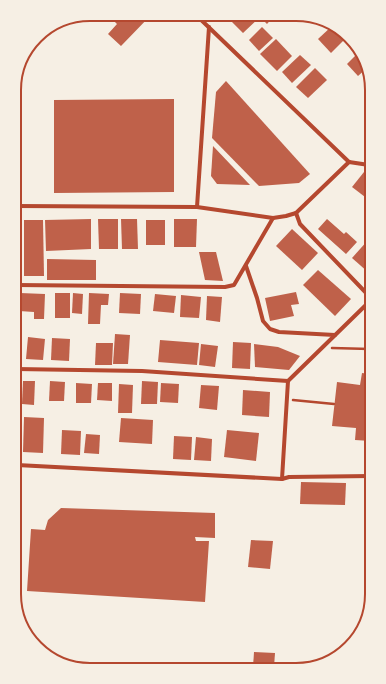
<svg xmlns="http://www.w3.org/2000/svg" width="386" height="684" font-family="Overpass,sans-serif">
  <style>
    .building { fill: #bf614a }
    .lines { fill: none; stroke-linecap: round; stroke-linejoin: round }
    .path { stroke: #b5482f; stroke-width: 2.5 }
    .minor { stroke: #b5482f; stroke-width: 4 }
    .rim { fill: none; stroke: #b5482f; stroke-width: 2 }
  </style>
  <rect width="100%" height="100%" fill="#f6efe4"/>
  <!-- building -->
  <g class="building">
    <polygon points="89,14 99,14 94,19"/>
    <polygon points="107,14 152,14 121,46 108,34 117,24"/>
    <polygon points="224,15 236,15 230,21"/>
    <polygon points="239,15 275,15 267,24 260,17 243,33 232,22"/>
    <polygon points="332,26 346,33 348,36 331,53 318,39"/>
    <polygon points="262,27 273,38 259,51 249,40"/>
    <polygon points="276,39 292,56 277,71 260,54"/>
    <polygon points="359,52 368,67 358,76 347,64"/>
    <polygon points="300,55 311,65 292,83 282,72"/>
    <polygon points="315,68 327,80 308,98 296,87"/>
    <polygon points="226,81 310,174 299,183 259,186 212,138 216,92"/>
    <polygon points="174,99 174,192 54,193 54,100"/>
    <polygon points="213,146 250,185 217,184 211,176"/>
    <polygon points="364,172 369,176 369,200 352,187"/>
    <polygon points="91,219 91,249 46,251 45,220"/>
    <polygon points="98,219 118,219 118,249 99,249"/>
    <polygon points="121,219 137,219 138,249 122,249"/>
    <polygon points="174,219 197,219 196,247 174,247"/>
    <polygon points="327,219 344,234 346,232 357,242 346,254 318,229"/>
    <polygon points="24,220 43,220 44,276 24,276"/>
    <rect x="146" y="220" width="19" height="25"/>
    <polygon points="292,229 318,253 302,270 276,246"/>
    <polygon points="369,239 369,273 352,258"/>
    <polygon points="199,252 216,252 223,281 205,280"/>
    <polygon points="47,259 96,260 96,280 47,280"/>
    <polygon points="318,270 351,299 335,316 303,285"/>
    <polygon points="296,292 299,304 291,305 294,316 270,321 265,298"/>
    <polygon points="20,293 45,294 44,319 34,319 34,312 19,311"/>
    <rect x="55" y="293" width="15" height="25"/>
    <polygon points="73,293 83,294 82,314 72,313"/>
    <polygon points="89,293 109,294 108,305 101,305 100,324 88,324"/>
    <polygon points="120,293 141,294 140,314 119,313"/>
    <polygon points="155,294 176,296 174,313 153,311"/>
    <polygon points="181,295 201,297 199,318 180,317"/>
    <polygon points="207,296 222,297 220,322 206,320"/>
    <polygon points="115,334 130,335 128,364 113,364"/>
    <polygon points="28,337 45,339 43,360 26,359"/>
    <polygon points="52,338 70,339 69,361 51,360"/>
    <polygon points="160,340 199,343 197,365 158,362"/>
    <polygon points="233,342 251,343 250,369 232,368"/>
    <polygon points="96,343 113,343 112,365 95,365"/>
    <polygon points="201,344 218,346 215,367 199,365"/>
    <polygon points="254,344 278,347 300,356 289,370 255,367"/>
    <polygon points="362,373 370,374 371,441 355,440 356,428 332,426 337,382 360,385"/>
    <polygon points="17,381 20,381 19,398 17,398"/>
    <polygon points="23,381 35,381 34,405 22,404"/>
    <polygon points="50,381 65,382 64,401 49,401"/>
    <polygon points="142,381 158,382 157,404 141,404"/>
    <polygon points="76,383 92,384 91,403 76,403"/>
    <polygon points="98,383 112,383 112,401 97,400"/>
    <polygon points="161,383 179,384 178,403 160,402"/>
    <polygon points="119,384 133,385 132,413 118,413"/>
    <polygon points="201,385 219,386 217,410 199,408"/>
    <polygon points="243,390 270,392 269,417 242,415"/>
    <polygon points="24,417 44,418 43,453 23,452"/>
    <polygon points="121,418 153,420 152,444 119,442"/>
    <polygon points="62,430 81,431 80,455 61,454"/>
    <polygon points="227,430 259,433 256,461 224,457"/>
    <polygon points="86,434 100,435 99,454 84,453"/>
    <polygon points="174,436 192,437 191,460 173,459"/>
    <polygon points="196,437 212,439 211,461 194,460"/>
    <polygon points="301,482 346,483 345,505 300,504"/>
    <polygon points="61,508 215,513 215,538 195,537 196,541 209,541 205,602 27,591 31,529 45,530 48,520"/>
    <polygon points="251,540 273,541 270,569 248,567"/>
    <polygon points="254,652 275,653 274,667 253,667"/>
  </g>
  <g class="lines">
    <!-- path -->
    <g class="path">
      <polyline points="332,348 370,349"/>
      <polyline points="293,400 334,404"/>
    </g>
    <!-- minor -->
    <g class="minor">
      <polyline points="196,15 349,162"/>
      <polyline points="349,162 369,165"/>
      <polyline points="15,206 197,207 273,218 286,216 296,213 349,162"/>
      <polyline points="197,207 209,27"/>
      <polyline points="296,213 300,224 370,297"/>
      <polyline points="246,266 257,298 263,321 270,329 279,332 335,335"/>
      <polyline points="16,285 225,287 234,285 273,218"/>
      <polyline points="16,369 142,371 288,381"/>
      <polyline points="17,465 282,479 289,477 371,476"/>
      <polyline points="282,479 288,381 370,301"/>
    </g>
  </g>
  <!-- crop -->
  <path d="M0 0H386V684H0ZM90 21H296A69 69 0 0 1 365 90V594A69 69 0 0 1 296 663H90A69 69 0 0 1 21 594V90A69 69 0 0 1 90 21Z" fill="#f6efe4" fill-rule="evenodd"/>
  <path class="rim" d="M90 21H296A69 69 0 0 1 365 90V594A69 69 0 0 1 296 663H90A69 69 0 0 1 21 594V90A69 69 0 0 1 90 21Z"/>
</svg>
